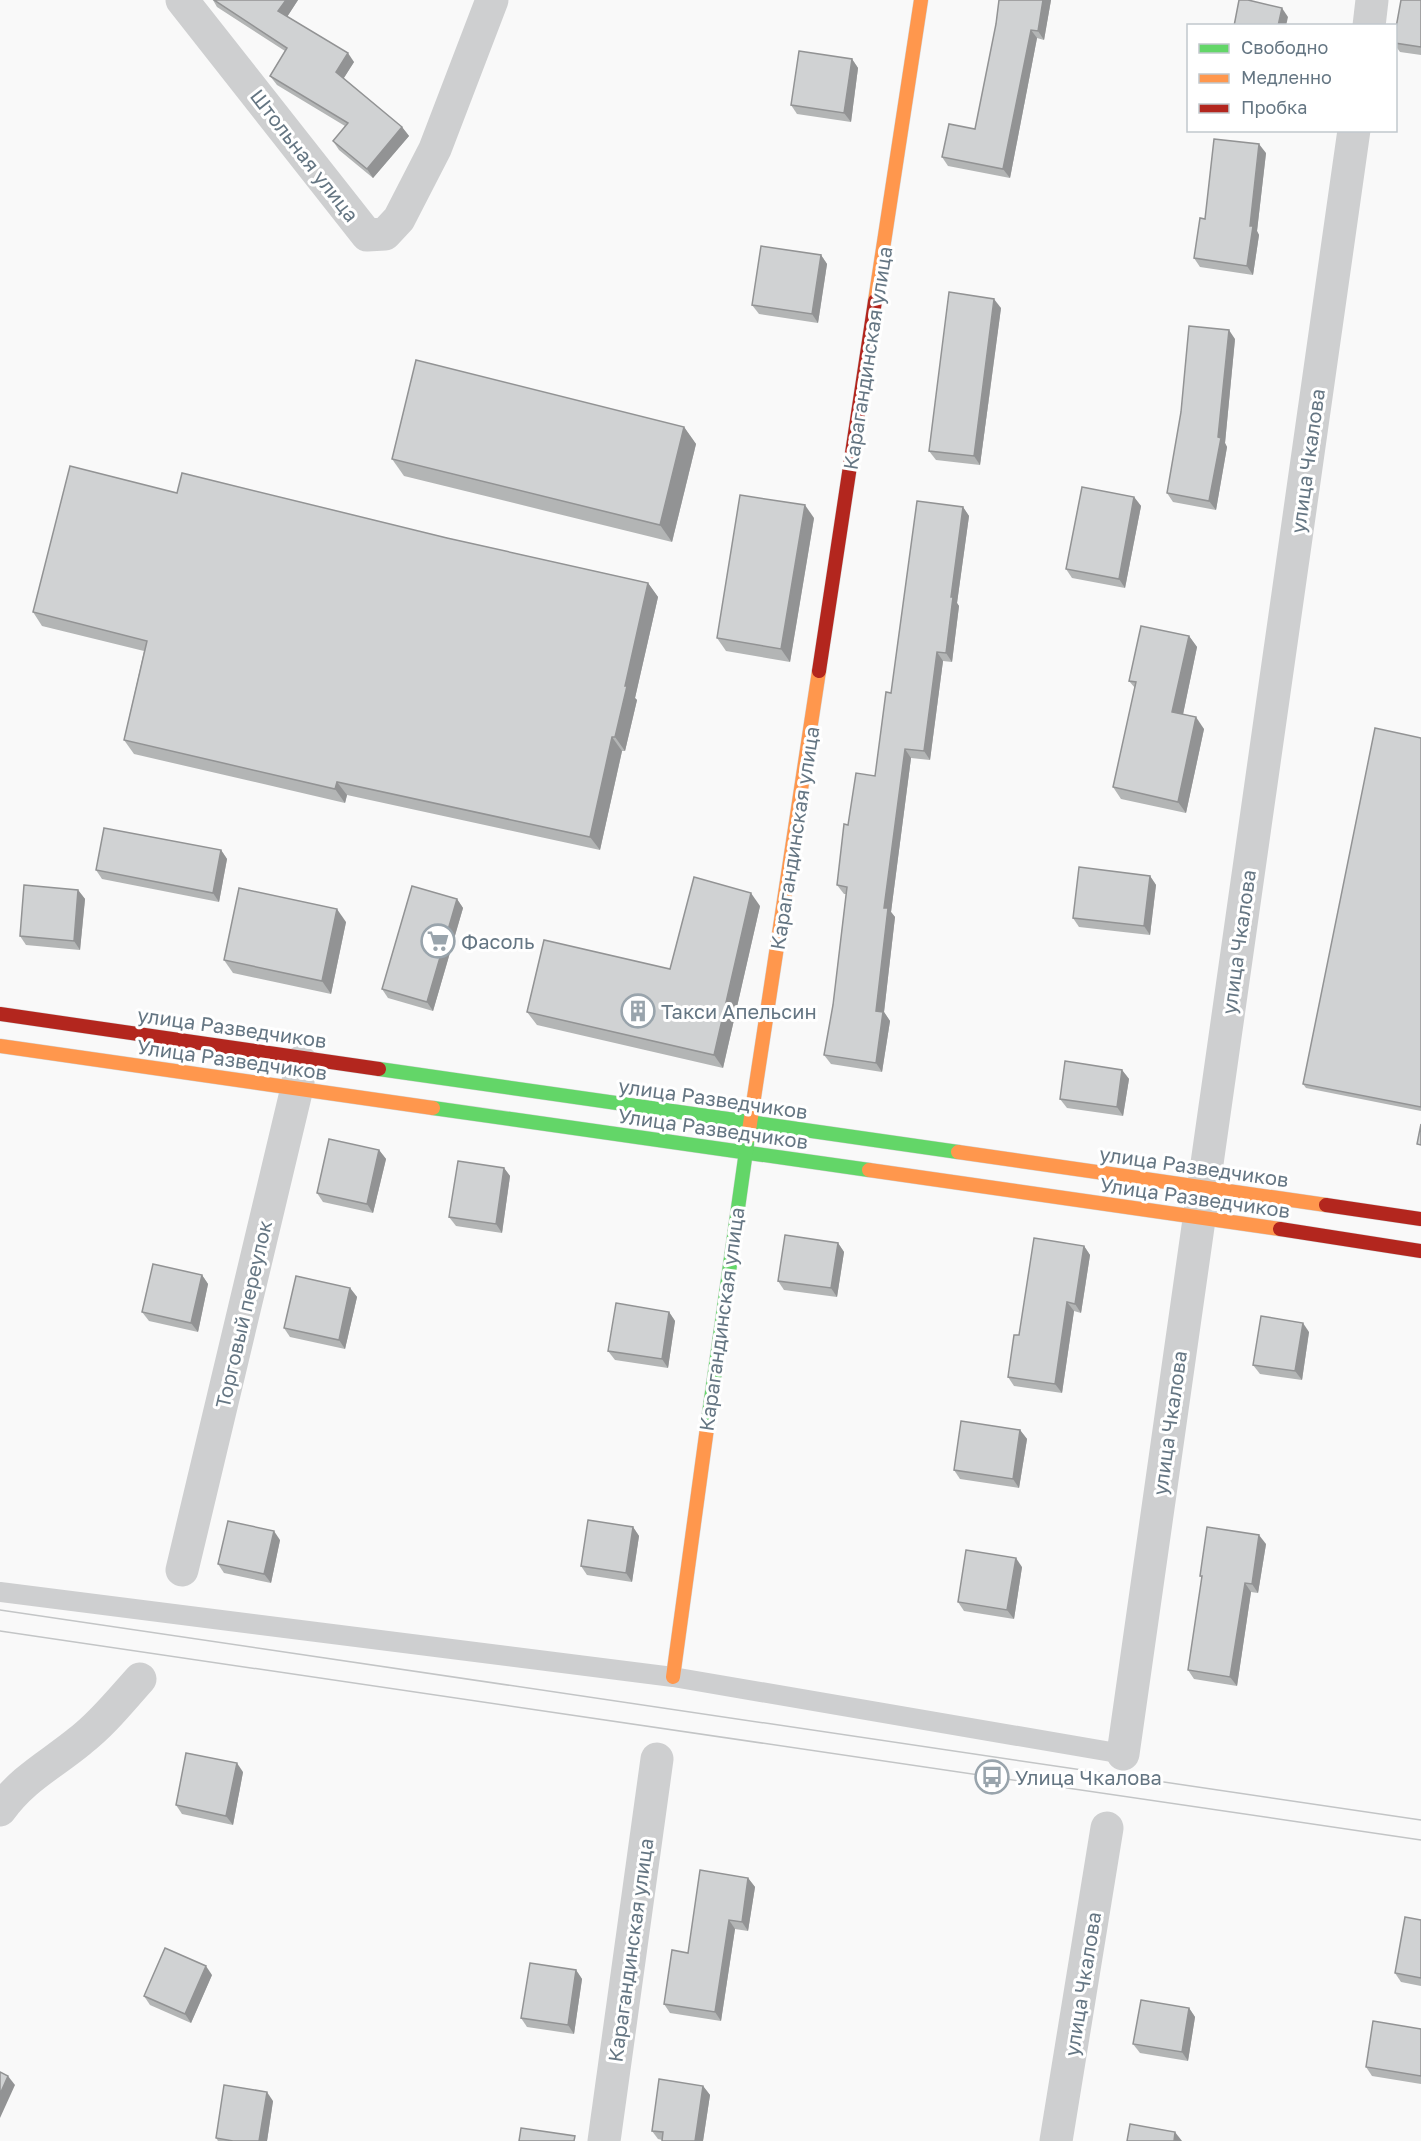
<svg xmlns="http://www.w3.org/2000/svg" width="1421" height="2141" font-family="'Golos Text',sans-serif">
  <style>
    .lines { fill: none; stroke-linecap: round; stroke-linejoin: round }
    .fast-casing { stroke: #d5d6d7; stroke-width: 15 }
    .slow-casing { stroke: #d5d6d7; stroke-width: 15 }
    .jam-casing { stroke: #d5d6d7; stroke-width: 15 }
    .lane { stroke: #cecfd0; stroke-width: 20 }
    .street { stroke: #cecfd0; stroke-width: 33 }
    .fast { stroke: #63d668; stroke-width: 14 }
    .slow { stroke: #ff974d; stroke-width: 14 }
    .jam { stroke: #b3261e; stroke-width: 14 }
    .tram { stroke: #c3c5c6; stroke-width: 1.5 }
    .wall { fill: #b3b5b5 }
    .shaded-wall { fill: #929394 }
    .building { fill: #d0d2d3; stroke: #929394; stroke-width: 1.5 }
    .labels { text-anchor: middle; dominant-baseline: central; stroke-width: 6; stroke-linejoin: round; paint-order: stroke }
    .street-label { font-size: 20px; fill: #657683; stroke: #fff }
    .poi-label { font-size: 20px; fill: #657683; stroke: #fff; text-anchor: start }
  </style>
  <rect width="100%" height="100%" fill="#f9f9f9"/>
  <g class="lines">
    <defs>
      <g id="fast">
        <polyline points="379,1069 958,1152"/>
        <polyline points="433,1108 869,1170"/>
        <polyline points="707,1428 748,1137"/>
      </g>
      <g id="slow">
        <polyline points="875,301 921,0"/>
        <polyline points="0,1046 433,1108"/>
        <polyline points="748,1137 819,671"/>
        <polyline points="958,1152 1326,1205"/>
        <polyline points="869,1170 1280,1229"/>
        <polyline points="673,1677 707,1428"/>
      </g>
      <g id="jam">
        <polyline points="819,671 875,301"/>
        <polyline points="0,1014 379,1069"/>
        <polyline points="1326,1205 1421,1219"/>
        <polyline points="1280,1229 1421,1251"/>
      </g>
    </defs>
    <!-- fast casing -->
    <use href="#fast" class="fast-casing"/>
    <!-- slow casing -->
    <use href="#slow" class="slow-casing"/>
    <!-- jam casing -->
    <use href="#jam" class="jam-casing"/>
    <!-- lane -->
    <polyline class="lane" points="0,1592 673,1677 1123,1754"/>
    <!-- street -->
    <g class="street">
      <polyline points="182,0 367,235 385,234 399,219 435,149 492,0"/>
      <polyline points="1369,26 1372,0"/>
      <polyline points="182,1570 297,1088 301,1062"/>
      <polyline points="1123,1754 1354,130"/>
      <path d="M0,1810c24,-33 51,-45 81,-70 22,-17 40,-40 59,-61"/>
      <polyline points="604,2141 657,1759"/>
      <polyline points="1056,2141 1107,1828"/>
    </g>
    <!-- fast -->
    <use href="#fast" class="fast"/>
    <!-- slow -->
    <use href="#slow" class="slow"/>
    <!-- jam -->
    <use href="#jam" class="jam"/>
    <!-- tram -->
    <g class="tram">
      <polyline points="0,1610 1421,1820"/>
      <polyline points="0,1631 1421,1840"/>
    </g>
  </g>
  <!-- wall -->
  <g class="wall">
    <polygon points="213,0 298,0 287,17 354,62 343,79 402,127 409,136 373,178 339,150 333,141 345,126 277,85 270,76 285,51 217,7"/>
    <polygon points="999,0 1051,0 1044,40 1037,38 1010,178 948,166 942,157 975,129 996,24"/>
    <polygon points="1421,0 1421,55 1400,52 1395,45 1395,33"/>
    <polygon points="852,59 858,68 851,122 797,114 791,105"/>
    <polygon points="1266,153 1257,231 1259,235 1253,275 1200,267 1194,258 1205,219"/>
    <polygon points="821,255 827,264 818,323 759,314 752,305"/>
    <polygon points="1001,308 980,465 936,460 929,451"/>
    <polygon points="1235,339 1225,443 1227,447 1216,510 1173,502 1167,493"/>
    <polygon points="684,427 696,444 672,542 404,476 392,459"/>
    <polygon points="177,493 447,538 648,583 658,597 635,698 637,700 625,751 622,751 600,850 347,795 345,803 134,754 124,740 144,651 42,626 33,612"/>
    <polygon points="1134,497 1141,506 1125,588 1072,578 1066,569"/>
    <polygon points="963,507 969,516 957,603 959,606 952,662 943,661 930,760 911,758 891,912 895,917 884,1012 890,1021 882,1072 831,1064 824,1055 833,1005 846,894 844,894 837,885 848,825 875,776 891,693"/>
    <polygon points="814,518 790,662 726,651 717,638"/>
    <polygon points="1189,636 1197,647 1183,714 1204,729 1186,813 1121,799 1113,787 1135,688 1129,681"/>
    <polygon points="1421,738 1421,1111 1306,1088 1303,1084"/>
    <polygon points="221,850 227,859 219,902 102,879 96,870"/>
    <polygon points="1150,876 1156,885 1150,935 1079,927 1073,918"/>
    <polygon points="78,890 85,899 80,950 26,945 20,936"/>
    <polygon points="457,899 463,908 433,1011 388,998 382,989"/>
    <polygon points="760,906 723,1068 537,1025 527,1012 670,969"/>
    <polygon points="346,922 331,994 233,973 224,960"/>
    <polygon points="1122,1070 1129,1079 1123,1116 1067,1108 1060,1099"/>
    <polygon points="379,1150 386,1159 373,1213 323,1202 317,1193"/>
    <polygon points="504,1168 510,1176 502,1233 456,1226 449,1217"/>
    <polygon points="838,1243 844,1252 837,1297 784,1290 778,1281"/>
    <polygon points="1084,1246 1090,1255 1081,1313 1074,1311 1062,1393 1014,1386 1008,1377 1019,1335"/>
    <polygon points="202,1275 208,1284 198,1332 149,1321 142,1312"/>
    <polygon points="350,1288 357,1297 345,1349 290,1337 284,1328"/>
    <polygon points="669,1312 675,1321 668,1368 615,1360 608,1351"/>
    <polygon points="1309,1332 1302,1380 1260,1374 1253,1365"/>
    <polygon points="1020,1430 1027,1439 1019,1488 960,1479 954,1470"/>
    <polygon points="633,1527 639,1536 632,1582 587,1575 581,1566"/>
    <polygon points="280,1540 271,1583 224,1573 218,1564"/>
    <polygon points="1266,1544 1258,1593 1251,1592 1237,1686 1194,1679 1188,1670 1202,1579 1200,1576"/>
    <polygon points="1022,1567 1014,1619 964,1611 958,1602"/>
    <polygon points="243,1772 233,1825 182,1814 176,1805"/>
    <polygon points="748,1878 755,1887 748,1931 735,1929 721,2021 670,2013 664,2004 688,1953"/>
    <polygon points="1421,1920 1421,1986 1401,1982 1395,1973"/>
    <polygon points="576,1970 582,1979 574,2034 527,2027 521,2018"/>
    <polygon points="212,1975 191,2023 150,2005 144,1996"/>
    <polygon points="1189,2008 1195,2017 1188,2061 1140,2053 1133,2044"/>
    <polygon points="1421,2029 1421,2084 1372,2076 1366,2067"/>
    <polygon points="703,2086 710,2095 703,2141 662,2141 662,2140 658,2139 652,2131"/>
    <polygon points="273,2101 267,2141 218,2141 216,2138"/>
  </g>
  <!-- shaded-wall -->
  <g class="shaded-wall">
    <polygon points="286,0 298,0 285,20 278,11"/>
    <polygon points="1043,0 1051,0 1044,40 1038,31"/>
    <polygon points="1282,8 1288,17 1286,26 1278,26"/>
    <polygon points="1031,30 1037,38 1010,178 1003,169"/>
    <polygon points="348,53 354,62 342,81 336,72"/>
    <polygon points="852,59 858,68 851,122 844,113"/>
    <polygon points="402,127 409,136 373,178 367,169"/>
    <polygon points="1259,144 1266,153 1257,231 1259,235 1253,275 1247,266 1250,226"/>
    <polygon points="821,255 827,264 818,323 812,314"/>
    <polygon points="994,299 1001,308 980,465 974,456"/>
    <polygon points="1229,330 1235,339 1225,443 1227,447 1216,510 1209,501 1218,437"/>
    <polygon points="684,427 696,444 672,542 660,525"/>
    <polygon points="1134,497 1141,506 1125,588 1119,579"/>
    <polygon points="805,505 814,518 790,662 781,649"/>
    <polygon points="963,507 969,516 957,603 959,606 952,662 946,653 951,597"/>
    <polygon points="648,583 658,597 635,698 637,700 625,751 615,737 625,686"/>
    <polygon points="1189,636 1197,647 1181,724 1172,712"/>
    <polygon points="937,652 943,661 930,760 924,751"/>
    <polygon points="1196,717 1204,729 1186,813 1178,802"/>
    <polygon points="612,737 622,751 600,850 590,837"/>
    <polygon points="905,749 911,758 891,912 895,917 884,1012 890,1021 882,1072 876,1063 876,1011 884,908"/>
    <polygon points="337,782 347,795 345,803 335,789"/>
    <polygon points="221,850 227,859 219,902 213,893"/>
    <polygon points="1150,876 1156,885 1150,935 1144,926"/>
    <polygon points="78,890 85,899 80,950 74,941"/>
    <polygon points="751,893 760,906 723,1068 714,1055"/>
    <polygon points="457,899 463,908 433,1011 427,1002"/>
    <polygon points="337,909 346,922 331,994 322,981"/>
    <polygon points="1122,1070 1129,1079 1123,1116 1117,1107"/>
    <polygon points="379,1150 386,1159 373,1213 367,1204"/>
    <polygon points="504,1168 510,1176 502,1233 496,1224"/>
    <polygon points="838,1243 844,1252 837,1297 831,1288"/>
    <polygon points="1084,1246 1090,1255 1081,1313 1075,1304"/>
    <polygon points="202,1275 208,1284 198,1332 191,1323"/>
    <polygon points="350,1288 357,1297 345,1349 339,1340"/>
    <polygon points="1067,1302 1074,1311 1062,1393 1055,1384"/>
    <polygon points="669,1312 675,1321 668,1368 662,1359"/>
    <polygon points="1303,1323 1309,1332 1302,1380 1295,1371"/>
    <polygon points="1020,1430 1027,1439 1019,1488 1013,1479"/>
    <polygon points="633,1527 639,1536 632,1582 626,1573"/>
    <polygon points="274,1531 280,1540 271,1583 264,1574"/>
    <polygon points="1259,1535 1266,1544 1258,1593 1252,1584"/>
    <polygon points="1016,1558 1022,1567 1014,1619 1007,1610"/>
    <polygon points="1245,1583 1251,1592 1237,1686 1230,1677"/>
    <polygon points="237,1763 243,1772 233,1825 226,1816"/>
    <polygon points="748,1878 755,1887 748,1931 742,1922"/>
    <polygon points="729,1920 735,1929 721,2021 715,2012"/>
    <polygon points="206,1966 212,1975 191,2023 185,2014"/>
    <polygon points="576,1970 582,1979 574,2034 568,2025"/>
    <polygon points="1189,2008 1195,2017 1188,2061 1182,2052"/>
    <polygon points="8,2076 15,2085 0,2118 0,2094"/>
    <polygon points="703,2086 710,2095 703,2141 695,2141"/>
    <polygon points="267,2092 273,2101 267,2141 259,2141"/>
    <polygon points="1175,2132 1182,2141 1174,2141"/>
  </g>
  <!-- building -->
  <g class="building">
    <polygon points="214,0 286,0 278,11 348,53 336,72 402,127 367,169 333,141 348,123 270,76 287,48"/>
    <polygon points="999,0 1043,0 1038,31 1031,30 1003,169 942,157 949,124 975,129 996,24"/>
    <polygon points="1239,0 1248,0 1282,8 1278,26 1234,26"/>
    <polygon points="1401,0 1421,0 1421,47 1395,43 1395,33"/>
    <polygon points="799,51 852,59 844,113 791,105"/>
    <polygon points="1214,139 1259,144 1250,226 1253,226 1247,266 1194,258 1200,218 1205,219"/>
    <polygon points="761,246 821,255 812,314 752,305"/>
    <polygon points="949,292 994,299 974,456 929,451"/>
    <polygon points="1189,326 1229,330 1218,437 1221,438 1209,501 1167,493 1181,412"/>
    <polygon points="416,360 684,427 660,525 392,459"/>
    <polygon points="70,466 177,493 182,473 447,538 648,583 625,686 627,686 615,737 612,737 590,837 337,782 335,789 124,740 147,641 33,612"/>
    <polygon points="1082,487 1134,497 1119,579 1066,569"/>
    <polygon points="740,495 805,505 781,649 717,638"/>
    <polygon points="917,501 963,507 951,597 953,597 946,653 937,652 924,751 905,749 884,908 888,908 876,1011 883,1012 876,1063 824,1055 833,1005 847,887 837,885 844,824 848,825 856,773 875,776 886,692 891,693"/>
    <polygon points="1141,626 1189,636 1172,712 1196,717 1178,802 1113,787 1136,682 1129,681"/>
    <polygon points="1375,728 1421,738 1421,1107 1303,1084"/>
    <polygon points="104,828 221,850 213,893 96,870"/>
    <polygon points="1079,867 1150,876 1144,926 1073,918"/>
    <polygon points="694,877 751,893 714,1055 527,1012 544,940 670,969"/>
    <polygon points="24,885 78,890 74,941 20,936"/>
    <polygon points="412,886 457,899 427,1002 382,989"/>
    <polygon points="239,888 337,909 322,981 224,960"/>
    <polygon points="1065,1061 1122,1070 1117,1107 1060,1099"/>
    <polygon points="1421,1124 1421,1145 1417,1144"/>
    <polygon points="329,1139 379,1150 367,1204 317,1193"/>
    <polygon points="458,1161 504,1168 496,1224 449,1217"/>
    <polygon points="785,1235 838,1243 831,1288 778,1281"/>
    <polygon points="1034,1238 1084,1246 1075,1304 1067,1302 1055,1384 1008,1377 1014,1335 1019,1335"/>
    <polygon points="153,1264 202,1275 191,1323 142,1312"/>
    <polygon points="296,1276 350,1288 339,1340 284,1328"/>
    <polygon points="616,1303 669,1312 662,1359 608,1351"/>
    <polygon points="1261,1316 1303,1323 1295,1371 1253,1365"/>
    <polygon points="961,1421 1020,1430 1013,1479 954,1470"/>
    <polygon points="588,1520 633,1527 626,1573 581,1566"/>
    <polygon points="228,1521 274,1531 264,1574 218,1564"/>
    <polygon points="1207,1527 1259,1535 1252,1584 1245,1583 1230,1677 1188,1670 1202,1576 1200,1576"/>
    <polygon points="966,1550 1016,1558 1007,1610 958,1602"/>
    <polygon points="186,1753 237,1763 226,1816 176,1805"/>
    <polygon points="700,1870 748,1878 742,1922 729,1920 715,2012 664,2004 672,1950 688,1953"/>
    <polygon points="1405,1917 1421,1920 1421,1978 1395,1973"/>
    <polygon points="165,1948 206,1966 185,2014 144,1996"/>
    <polygon points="530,1963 576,1970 568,2025 521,2018"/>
    <polygon points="1141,2000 1189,2008 1182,2052 1133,2044"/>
    <polygon points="1373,2021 1421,2029 1421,2076 1366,2067"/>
    <polygon points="0,2072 8,2076 0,2094"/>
    <polygon points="659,2079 703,2086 695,2141 662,2141 663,2132 652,2131"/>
    <polygon points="224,2085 267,2092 259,2141 233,2141 216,2138"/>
    <polygon points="1130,2124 1175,2132 1174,2141 1127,2141"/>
    <polygon points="521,2128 575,2136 574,2141 519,2141"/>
  </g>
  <!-- icons -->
  <defs>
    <symbol id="supermarket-ring" viewBox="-11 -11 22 22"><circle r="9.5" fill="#fff" stroke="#99a4ac" stroke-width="1.5"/><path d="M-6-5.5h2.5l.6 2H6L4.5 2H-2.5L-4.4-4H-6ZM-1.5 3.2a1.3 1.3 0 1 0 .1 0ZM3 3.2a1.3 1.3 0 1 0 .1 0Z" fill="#99a4ac"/></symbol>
    <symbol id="building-ring" viewBox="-11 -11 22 22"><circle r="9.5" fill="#fff" stroke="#99a4ac" stroke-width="1.5"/><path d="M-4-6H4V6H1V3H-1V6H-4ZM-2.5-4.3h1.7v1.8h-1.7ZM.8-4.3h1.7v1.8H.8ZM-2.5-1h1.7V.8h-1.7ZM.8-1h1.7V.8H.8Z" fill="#99a4ac"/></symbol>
    <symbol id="bus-ring" viewBox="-11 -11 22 22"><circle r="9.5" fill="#fff" stroke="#99a4ac" stroke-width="1.5"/><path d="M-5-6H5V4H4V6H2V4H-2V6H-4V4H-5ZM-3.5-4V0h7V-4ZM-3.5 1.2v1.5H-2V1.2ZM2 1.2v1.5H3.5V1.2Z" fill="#99a4ac"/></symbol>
  </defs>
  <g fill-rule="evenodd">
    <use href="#supermarket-ring" x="419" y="922" width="38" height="38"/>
    <use href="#building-ring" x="619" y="992" width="38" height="38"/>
    <use href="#bus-ring" x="973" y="1758" width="38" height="38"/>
  </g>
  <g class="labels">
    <!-- street labels -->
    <g class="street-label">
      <text transform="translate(305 155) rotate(52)">Штольная улица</text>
      <text transform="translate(867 358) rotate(-81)">Карагандинская улица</text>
      <text transform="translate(1307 461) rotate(-82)">улица Чкалова</text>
      <text transform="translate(794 838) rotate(-81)">Карагандинская улица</text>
      <text transform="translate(1238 942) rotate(-82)">улица Чкалова</text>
      <text transform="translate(232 1027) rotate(8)">улица Разведчиков</text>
      <text transform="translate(232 1059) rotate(8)">Улица Разведчиков</text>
      <text transform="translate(713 1098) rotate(8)">улица Разведчиков</text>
      <text transform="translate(713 1128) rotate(8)">Улица Разведчиков</text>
      <text transform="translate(1194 1166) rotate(8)">улица Разведчиков</text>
      <text transform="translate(1195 1197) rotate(8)">Улица Разведчиков</text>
      <text transform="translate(243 1314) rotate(-77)">Торговый переулок</text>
      <text transform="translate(721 1319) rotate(-82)">Карагандинская улица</text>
      <text transform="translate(1169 1423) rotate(-82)">улица Чкалова</text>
      <text transform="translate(630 1950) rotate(-82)">Карагандинская улица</text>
      <text transform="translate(1082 1984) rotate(-81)">улица Чкалова</text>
    </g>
    <!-- poi labels -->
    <g class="poi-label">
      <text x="461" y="941">Фасоль</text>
      <text x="661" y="1011">Такси Апельсин</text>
      <text x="1015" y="1777">Улица Чкалова</text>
    </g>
  </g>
  <!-- legend -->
  <rect x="1187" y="24" width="210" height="108" fill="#ffffff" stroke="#c1c8cd" stroke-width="1.5"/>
  <rect x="1199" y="44" width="30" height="9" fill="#63d668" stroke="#c1c8cd" stroke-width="1.5"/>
  <text x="1241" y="54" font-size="18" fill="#657683">Свободно</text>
  <rect x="1199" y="74" width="30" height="9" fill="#ff974d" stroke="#c1c8cd" stroke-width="1.5"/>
  <text x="1241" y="84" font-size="18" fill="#657683">Медленно</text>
  <rect x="1199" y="104" width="30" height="9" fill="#b3261e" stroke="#c1c8cd" stroke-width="1.5"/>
  <text x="1241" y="114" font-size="18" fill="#657683">Пробка</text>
</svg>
